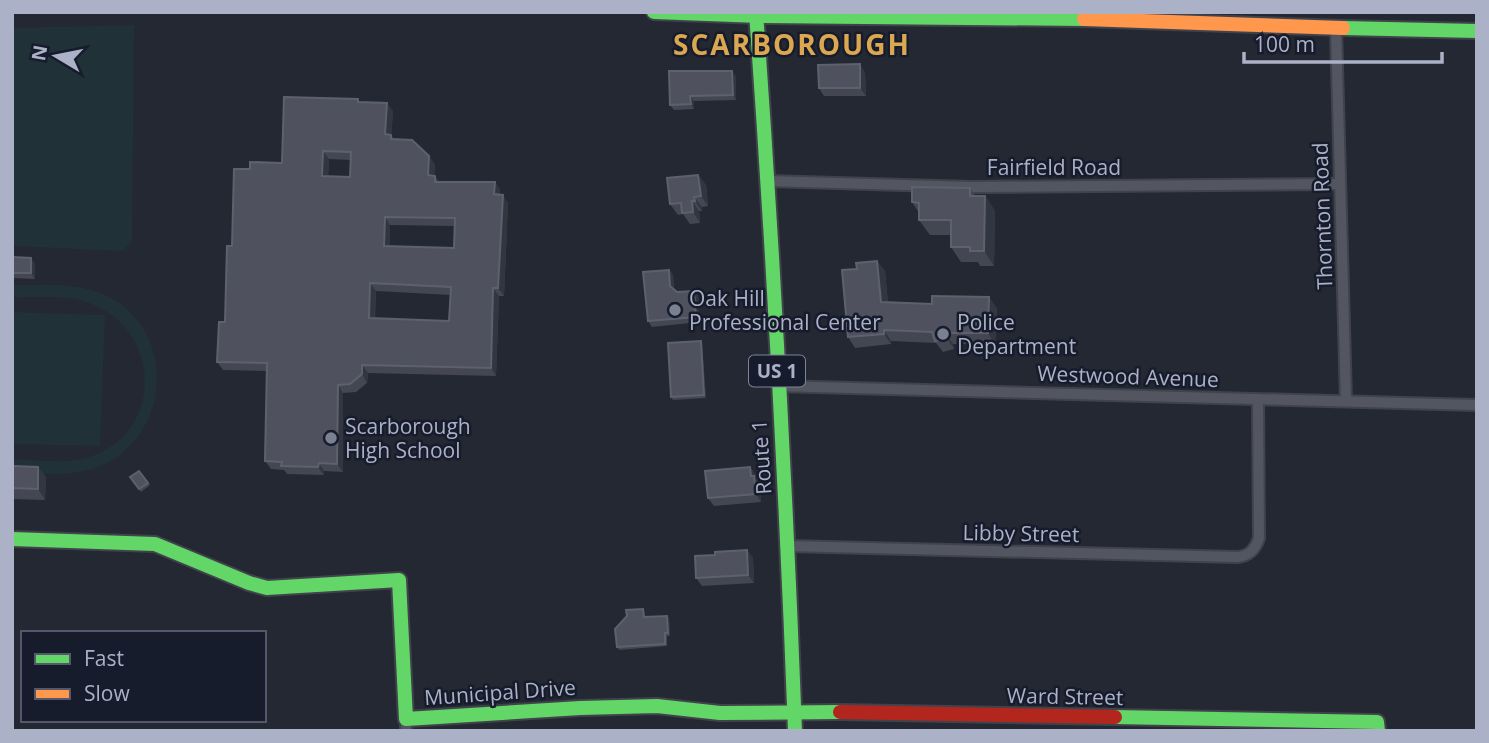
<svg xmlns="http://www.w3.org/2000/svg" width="1489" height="743" font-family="'Open Sans',sans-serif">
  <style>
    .green { fill: #213138 }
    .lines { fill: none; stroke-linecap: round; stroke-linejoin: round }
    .street-casing { stroke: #40434c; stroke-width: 14 }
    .fast-casing { stroke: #40434c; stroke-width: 18 }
    .slow-casing { stroke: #40434c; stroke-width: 18 }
    .jam-casing { stroke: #40434c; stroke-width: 18 }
    .street { stroke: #535661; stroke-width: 10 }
    .fast { stroke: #63d668; stroke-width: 14 }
    .slow { stroke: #ff974d; stroke-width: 14 }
    .jam { stroke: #b3261e; stroke-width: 14 }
    .wall { fill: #444752; fill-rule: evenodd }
    .shaded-wall { fill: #323640 }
    .building { fill: #4f525e; stroke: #5d616e; stroke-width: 2; fill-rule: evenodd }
    .poi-dot { fill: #7c8192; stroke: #171c2d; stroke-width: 2.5 }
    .labels { text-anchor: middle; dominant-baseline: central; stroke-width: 5; stroke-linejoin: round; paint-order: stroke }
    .shield { fill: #171c2d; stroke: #7f8498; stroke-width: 2 }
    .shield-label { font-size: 19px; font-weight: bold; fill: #abb1c6 }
    .street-label { font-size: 21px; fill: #abb1c6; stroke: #171c2d }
    .poi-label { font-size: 21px; fill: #abb1c6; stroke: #171c2d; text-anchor: start }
    .district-label { font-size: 28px; font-weight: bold; letter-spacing: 2px; fill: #dba751; stroke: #171c2d }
  </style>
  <rect width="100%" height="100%" fill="#242832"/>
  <!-- green -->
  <g class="green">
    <polygon points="134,25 132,241 123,251 12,246 12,28"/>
    <path d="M12,285c30,0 63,-3 91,9 73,32 71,138 0,171 -28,13 -61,8 -91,7v-13c26,1 55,6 80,-3 72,-25 69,-125 0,-152 -24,-10 -54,-6 -80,-7z"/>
    <polygon points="12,312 105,315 100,446 12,444"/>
  </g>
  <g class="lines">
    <defs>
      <g id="street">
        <polyline points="1336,29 1346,401"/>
        <polyline points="768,181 972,187 1340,184"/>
        <polyline points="778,386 1477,405"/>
        <path d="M788,546l449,11c12,-1 18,-7 22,-19l-1,-138"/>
        <polyline points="406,731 406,719"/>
      </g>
      <g id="fast">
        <polyline points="654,12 760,16 1084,19"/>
        <path d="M756,12c17,239 30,479 39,719"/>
        <polyline points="1343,28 1477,31"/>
        <polyline points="12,539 155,544 249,583 267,588 399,580 406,719 580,708 657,706 720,713 840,712"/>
        <polyline points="1115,717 1377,722 1378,731"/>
      </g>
      <polyline id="slow" points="1084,19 1343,28"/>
      <polyline id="jam" points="840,712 1115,717"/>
    </defs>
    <!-- street casing -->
    <use href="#street" class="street-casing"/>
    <!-- fast casing -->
    <use href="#fast" class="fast-casing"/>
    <!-- slow casing -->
    <use href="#slow" class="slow-casing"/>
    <!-- jam casing -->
    <use href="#jam" class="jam-casing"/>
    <!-- street -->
    <use href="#street" class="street"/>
    <!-- fast -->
    <use href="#fast" class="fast"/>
    <!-- slow -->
    <use href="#slow" class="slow"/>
    <!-- jam -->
    <use href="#jam" class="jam"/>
  </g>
  <!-- wall -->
  <g class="wall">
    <polygon points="860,64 865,73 866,96 824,96 819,88"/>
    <polygon points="736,76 736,100 694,101 694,109 674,110 670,105"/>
    <path d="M361,102l32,9 -2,24 3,4 35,17 6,9 -1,10 5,7h56l5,8v5l8,8 -4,93h-5l-3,80 -128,-3 -1,10 -11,9 -13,1v79l-19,-1v4l-37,-1 -3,-4 -13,-1 -6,-8 2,-90 -44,-1 -6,-8 8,-40 7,-76 18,-77 32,-6zM329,159l22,1 -1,17 -22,-1zM390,225l65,1 -1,22 -64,-2zM376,291l75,4 -2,26 -74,-3z"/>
    <polygon points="698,175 706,185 708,206 702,207 702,211 699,211 700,223 690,224 683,214 678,215 670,204"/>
    <polygon points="970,188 975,196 985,196 995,211 994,266 980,266 978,262 961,262 951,247 951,235 930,235 919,220 919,213 912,202"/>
    <polygon points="12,257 35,263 35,279 12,278"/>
    <polygon points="877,261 885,271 888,303 997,308 995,344 953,344 954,349 943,352 936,343 891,341 891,344 855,348 848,337 857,269"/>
    <polygon points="669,270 673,275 674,289 677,292 694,291 698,296 700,322 652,327 648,321"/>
    <polygon points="701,341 702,344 706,398 673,400 671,397"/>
    <polygon points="12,466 38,467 46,477 45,500 12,499"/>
    <polygon points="750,467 756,475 756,479 760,484 761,502 714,506 708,498"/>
    <polygon points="139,471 150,485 141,492 130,477"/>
    <polygon points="747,550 753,558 754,583 702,586 696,578 715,555"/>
    <polygon points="643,609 644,612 645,617 667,616 669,618 670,636 667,636 667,646 619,650 617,647"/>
  </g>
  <!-- shaded-wall -->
  <g class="shaded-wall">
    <polygon points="860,64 865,73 866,96 860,88"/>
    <polygon points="732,71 736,76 736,100 733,95"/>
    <polygon points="690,96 694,101 694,109 691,104"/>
    <polygon points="387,103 393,111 391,142 385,134"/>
    <polygon points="323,151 329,159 328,184 322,176"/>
    <polygon points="429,156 435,165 434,183 428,175"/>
    <polygon points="698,175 706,185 708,206 701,196"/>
    <polygon points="495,182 500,190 500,203 494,194"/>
    <polygon points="503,195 508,203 504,296 498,288"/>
    <polygon points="985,196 995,211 994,266 984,251"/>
    <polygon points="694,197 702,207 702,211 695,201"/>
    <polygon points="692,201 699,211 700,223 693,212"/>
    <polygon points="385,217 390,225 390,254 384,246"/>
    <polygon points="31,258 35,263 35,279 31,273"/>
    <polygon points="877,261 885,271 889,313 881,302"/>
    <polygon points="669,270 673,275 674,291 670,286"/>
    <polygon points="370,283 376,291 374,326 369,318"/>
    <polygon points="493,288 499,296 496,376 491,368"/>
    <polygon points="694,291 698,296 700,322 696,317"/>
    <polygon points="989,297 997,308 995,344 988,333"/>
    <polygon points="884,330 891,341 891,344 884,334"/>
    <polygon points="945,333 953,344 954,349 947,338"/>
    <polygon points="701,341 702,344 706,398 704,395"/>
    <polygon points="362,365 368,373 367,383 362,374"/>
    <polygon points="338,385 343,393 343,472 337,464"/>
    <polygon points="319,463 324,471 324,475 318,467"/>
    <polygon points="38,467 46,477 45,500 38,489"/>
    <polygon points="750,467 756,475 756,479 760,484 761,502 756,494 751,476"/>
    <polygon points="747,550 753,558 754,583 748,575"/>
    <polygon points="667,616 669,618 670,636 668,633"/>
  </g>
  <!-- building -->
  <g class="building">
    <polygon points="860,64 860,88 819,88 818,65"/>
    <polygon points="669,71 732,71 733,95 690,96 691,104 670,105"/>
    <path d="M284,97l74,2v3l29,1 -2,31 6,1v4l21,1 17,16 -1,19 7,1v6h60l-1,12 9,1 -5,93h-5l-2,80 -129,-3v9l-12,10 -12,1 -1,79 -18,-1 -1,4 -37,-1 1,-4 -17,-1 2,-98 -50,-1 2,-40h6l2,-76h5l2,-77h16v-7l32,1zM323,151l28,1 -1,25 -28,-1zM385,217l70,1 -1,30 -70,-2zM370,283l81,4 -2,34 -80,-3z"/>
    <polygon points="698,175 701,196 694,197 695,201 692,201 693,212 682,213 681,203 670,204 667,178"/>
    <polygon points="912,187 970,188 970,196 985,196 984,251 970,251 970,247 951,247 951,220 919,220 919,203 912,202"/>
    <polygon points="12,257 31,258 31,273 12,273"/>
    <polygon points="877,261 881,302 932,304 932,296 989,297 988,333 945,333 947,338 935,341 932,332 884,330 884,334 848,337 842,270 857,269 856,263"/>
    <polygon points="669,270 670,286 677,292 694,291 696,317 648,321 643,272"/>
    <polygon points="701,341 704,395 671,397 668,343"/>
    <polygon points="12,466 38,467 38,489 12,488"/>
    <polygon points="750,467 751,476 754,476 756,494 708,498 705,471"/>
    <polygon points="139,471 148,483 139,489 130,477"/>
    <polygon points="747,550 748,575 696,578 695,556 715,555 715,552"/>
    <polygon points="643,609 644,617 667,616 668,633 665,633 665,644 617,647 615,629 627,616 626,610"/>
  </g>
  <!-- markers -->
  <g class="poi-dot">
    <circle cx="675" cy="310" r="7"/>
    <circle cx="943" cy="334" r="7"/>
    <circle cx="331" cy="438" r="7"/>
  </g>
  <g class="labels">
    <!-- shield labels -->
    <rect class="shield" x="749" y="355.5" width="56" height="31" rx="5"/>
    <g class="shield-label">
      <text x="777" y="371">US 1</text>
    </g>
    <!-- street labels -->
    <g class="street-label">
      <text x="1054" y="167">Fairfield Road</text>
      <text transform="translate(1322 216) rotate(-92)">Thornton Road</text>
      <text transform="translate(1128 376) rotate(2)">Westwood Avenue</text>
      <text transform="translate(761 457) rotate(-94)">Route 1</text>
      <text transform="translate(1021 533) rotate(1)">Libby Street</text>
      <text transform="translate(500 692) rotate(-4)">Municipal Drive</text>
      <text transform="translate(1065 696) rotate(1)">Ward Street</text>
    </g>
    <!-- poi labels -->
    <g class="poi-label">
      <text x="689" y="298">Oak Hill<tspan x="689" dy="24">Professional Center</tspan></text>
      <text x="957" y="322">Police<tspan x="957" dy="24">Department</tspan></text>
      <text x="345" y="426">Scarborough<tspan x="345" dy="24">High School</tspan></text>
    </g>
    <!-- district labels -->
    <g class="district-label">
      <text x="792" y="44">SCARBOROUGH</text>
    </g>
  </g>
  <!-- border -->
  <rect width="1489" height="743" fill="none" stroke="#abb1c6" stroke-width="28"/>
  <!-- legend -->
  <rect x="21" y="631" width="245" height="91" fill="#171c2d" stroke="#52586a" stroke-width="2"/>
  <rect x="35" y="654" width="35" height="10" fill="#63d668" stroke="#52586a" stroke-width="2"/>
  <text x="84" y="666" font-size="21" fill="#abb1c6">Fast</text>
  <rect x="35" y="689" width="35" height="10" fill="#ff974d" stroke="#52586a" stroke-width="2"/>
  <text x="84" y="701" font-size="21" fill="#abb1c6">Slow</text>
  <!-- north arrow -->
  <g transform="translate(56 56) rotate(280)" stroke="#171c2d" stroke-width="5" paint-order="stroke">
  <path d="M0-5L12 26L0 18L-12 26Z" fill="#abb1c6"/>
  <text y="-10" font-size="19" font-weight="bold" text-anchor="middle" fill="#abb1c6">N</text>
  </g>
  <!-- scale -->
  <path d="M1244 52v10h198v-10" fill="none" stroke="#abb1c6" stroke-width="3.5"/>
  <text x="1254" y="52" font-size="21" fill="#abb1c6" stroke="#171c2d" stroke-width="5" paint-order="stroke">100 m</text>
</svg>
